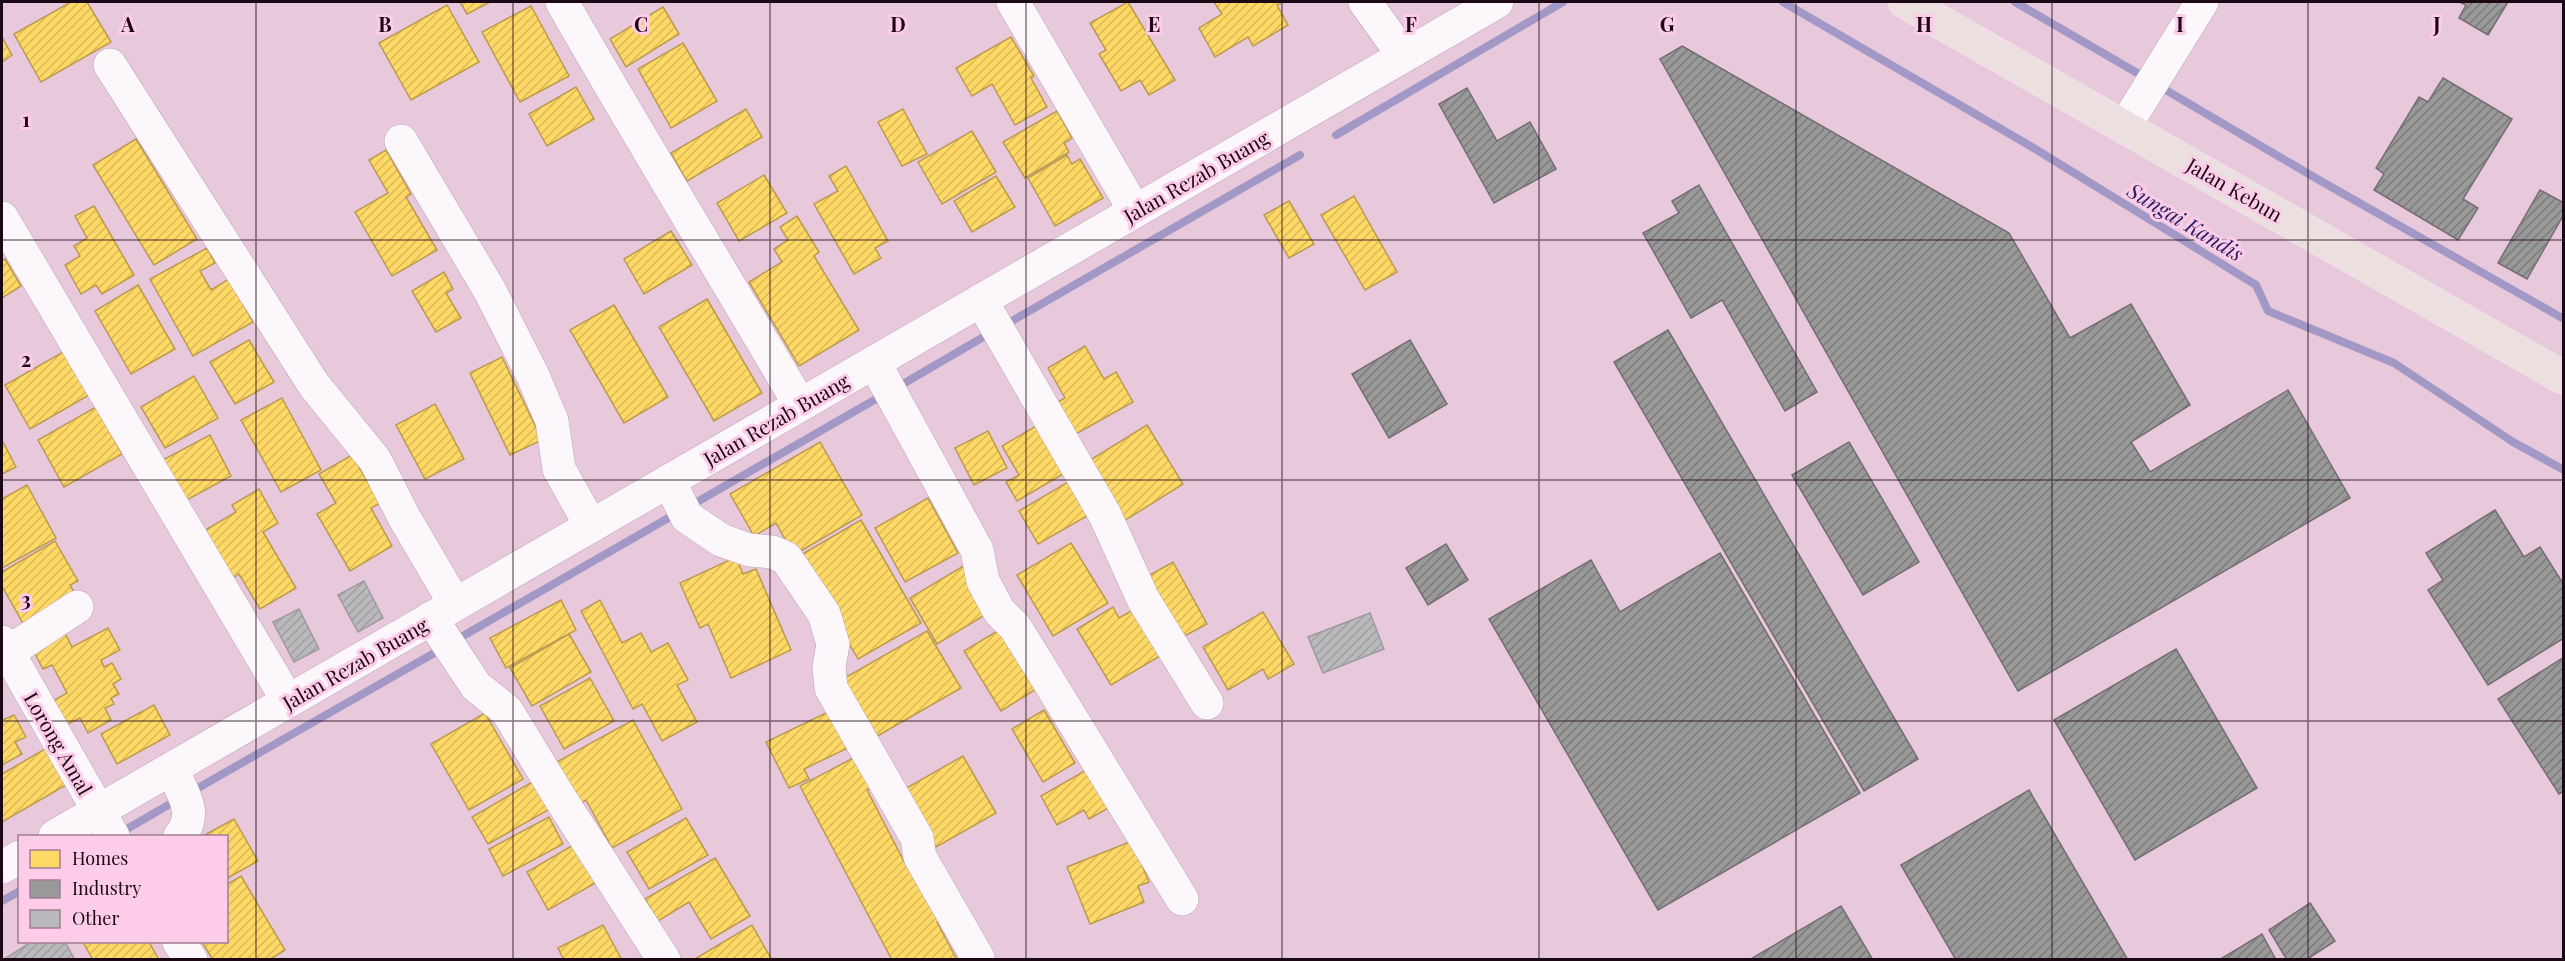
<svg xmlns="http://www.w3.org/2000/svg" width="2565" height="961" font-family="'Playfair Display',serif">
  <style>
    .homes { fill: url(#homes-hatch); stroke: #bb9a4e; stroke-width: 1.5 }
    .industry { fill: url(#industry-hatch); stroke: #746e71; stroke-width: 1.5 }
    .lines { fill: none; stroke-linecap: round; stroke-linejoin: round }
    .stream { stroke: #a198c6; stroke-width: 8 }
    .building { fill: url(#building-hatch); stroke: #9d9b9e; stroke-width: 1.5 }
    .minor-casing { stroke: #bea5b4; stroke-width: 34 }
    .major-casing { stroke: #f5e6ef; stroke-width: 34 }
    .minor { stroke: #fcf7fa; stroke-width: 33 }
    .major { stroke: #ebdfdf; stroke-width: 33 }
    .grid { fill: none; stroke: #1c0815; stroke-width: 1.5; stroke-opacity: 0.55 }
    .labels { text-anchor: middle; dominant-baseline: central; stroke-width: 6; stroke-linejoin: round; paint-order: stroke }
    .street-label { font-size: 20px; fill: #1c0815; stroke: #fccce8 }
    .water-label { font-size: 21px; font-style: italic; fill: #2a2266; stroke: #fccce8 }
    .grid-label { font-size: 20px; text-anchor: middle; font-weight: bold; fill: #1c0815; stroke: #fccce8; stroke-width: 6; stroke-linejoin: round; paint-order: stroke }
  </style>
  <defs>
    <pattern id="homes-hatch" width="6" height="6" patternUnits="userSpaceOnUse" patternTransform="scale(1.5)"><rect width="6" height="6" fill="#ffd966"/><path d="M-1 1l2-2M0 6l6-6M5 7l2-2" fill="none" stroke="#dab958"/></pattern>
    <pattern id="industry-hatch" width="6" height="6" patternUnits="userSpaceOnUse" patternTransform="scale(1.5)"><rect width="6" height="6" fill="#999"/><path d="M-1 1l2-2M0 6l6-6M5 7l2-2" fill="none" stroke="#7c7b7c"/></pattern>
    <pattern id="building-hatch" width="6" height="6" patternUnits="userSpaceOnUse" patternTransform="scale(1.5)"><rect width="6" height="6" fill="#bab9bb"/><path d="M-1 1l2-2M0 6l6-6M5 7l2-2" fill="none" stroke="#9f9ea0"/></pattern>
  </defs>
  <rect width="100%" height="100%" fill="#e8c8db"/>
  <!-- homes -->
  <g class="homes">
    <polygon points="71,2 87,2 111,42 41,82 14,34"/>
    <polygon points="460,2 490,2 467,14"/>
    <polygon points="1128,2 1175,80 1149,95 1140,80 1121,91 1099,54 1106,50 1090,23"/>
    <polygon points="1214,2 1283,2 1277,5 1288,25 1253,46 1248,37 1215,57 1199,28 1222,14"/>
    <polygon points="447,5 479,62 411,100 379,43"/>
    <polygon points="531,6 569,76 520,102 482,32"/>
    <polygon points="663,7 679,34 626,67 610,39"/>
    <polygon points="2,37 12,55 2,62"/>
    <polygon points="1011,37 1034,76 1031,78 1047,107 1015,125 992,84 972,96 956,68"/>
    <polygon points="683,43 717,101 671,128 638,69"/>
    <polygon points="576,87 594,119 547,146 529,114"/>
    <polygon points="746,109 762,137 687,181 671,153"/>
    <polygon points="903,109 927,154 902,166 878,122"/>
    <polygon points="1057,111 1072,138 1064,143 1069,152 1025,178 1003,142"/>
    <polygon points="972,131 996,172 942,204 918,162"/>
    <polygon points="136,139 197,239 154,265 93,165"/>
    <polygon points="386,150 411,194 406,197 437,250 392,276 355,212 388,193 369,160"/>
    <polygon points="1067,155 1072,164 1080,159 1103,198 1055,226 1028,178"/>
    <polygon points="846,166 888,241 875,248 881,258 854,274 814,204 838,191 829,176"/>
    <polygon points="764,175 787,213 739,241 717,203"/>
    <polygon points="996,176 1015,207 972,232 954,201"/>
    <polygon points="1354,196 1397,272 1365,290 1321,215"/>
    <polygon points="1289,201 1314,244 1289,258 1264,215"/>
    <polygon points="94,206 134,275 102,294 96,285 81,294 65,265 80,256 74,246 87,238 75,216"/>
    <polygon points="797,216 819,252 814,256 859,330 799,366 749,282 782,262 774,249 788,240 780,227"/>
    <polygon points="671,231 692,265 644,294 624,259"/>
    <polygon points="207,248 215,263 200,271 211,290 229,279 253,322 193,356 150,279"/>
    <polygon points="5,259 21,286 2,298 2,261"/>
    <polygon points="444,272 453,289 446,293 461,318 436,332 412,291"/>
    <polygon points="138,285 175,349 131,374 95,311"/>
    <polygon points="707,299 762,393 714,421 659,327"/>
    <polygon points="614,305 668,397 624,423 570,330"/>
    <polygon points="249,340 274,382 235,404 210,362"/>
    <polygon points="1085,346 1104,379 1116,372 1133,402 1074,435 1056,403 1065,398 1048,368"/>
    <polygon points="65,351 89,395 30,429 5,385"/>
    <polygon points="502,357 542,440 510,455 470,373"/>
    <polygon points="194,376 218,418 165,448 141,407"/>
    <polygon points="282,398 321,470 281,492 241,420"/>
    <polygon points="435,404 464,459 425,479 396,425"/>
    <polygon points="96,407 122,454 64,487 38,440"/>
    <polygon points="1147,425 1183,484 1124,521 1087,462"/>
    <polygon points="1036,426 1063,474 1017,501 1006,482 1019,475 1002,446"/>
    <polygon points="988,431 1007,468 974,485 955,448"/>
    <polygon points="210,435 231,476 181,503 159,462"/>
    <polygon points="2,440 16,467 2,474"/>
    <polygon points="820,442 862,515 794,555 776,523 754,536 730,494"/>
    <polygon points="352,455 380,503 371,508 392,546 350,571 317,514 336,503 319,474"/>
    <polygon points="1068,482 1087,516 1038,544 1019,511"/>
    <polygon points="27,485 56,538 2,568 2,499"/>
    <polygon points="259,489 278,523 263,532 296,588 260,609 239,574 230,580 202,532 236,512 232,505"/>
    <polygon points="928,498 958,553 905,582 875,528"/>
    <polygon points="861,520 921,623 858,659 799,556"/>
    <polygon points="55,541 78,581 70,585 77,597 25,627 2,586 2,572"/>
    <polygon points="1071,543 1108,603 1053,636 1017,575"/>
    <polygon points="736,557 743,574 756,569 791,650 731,678 708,624 700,628 680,583"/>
    <polygon points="1173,562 1207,624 1175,641 1141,580"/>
    <polygon points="965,565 993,610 937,644 910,598"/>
    <polygon points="561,600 576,630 506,668 490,638"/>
    <polygon points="600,600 622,643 641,633 651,652 668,643 688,680 677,685 697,722 662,741 642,704 633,709 581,611"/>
    <polygon points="1113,607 1119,618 1133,610 1160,656 1111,685 1077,629"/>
    <polygon points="1263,612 1294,664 1268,679 1263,669 1228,690 1203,647"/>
    <polygon points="108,628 120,650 101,660 104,667 112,663 121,679 113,684 119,694 111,698 114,704 105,708 111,720 88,733 80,718 66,725 53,701 67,693 52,665 43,669 32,648 64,631 72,647"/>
    <polygon points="999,630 1036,689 1001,711 964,651"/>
    <polygon points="927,631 961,688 874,738 841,680"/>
    <polygon points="569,634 591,672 532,706 510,668"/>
    <polygon points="590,678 614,721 564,749 540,706"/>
    <polygon points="154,705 170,735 117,764 101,734"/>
    <polygon points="834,709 852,746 804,769 809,779 789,788 766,742"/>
    <polygon points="1044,710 1075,763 1043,782 1012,729"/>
    <polygon points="485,713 523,779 469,810 431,744"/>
    <polygon points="14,715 26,737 15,742 22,754 2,765 2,717 3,720"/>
    <polygon points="633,720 682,809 612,848 586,800 576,806 553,764"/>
    <polygon points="45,749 66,785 2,822 2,774"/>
    <polygon points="963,756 996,813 936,847 903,790"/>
    <polygon points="855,757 872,788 867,790 908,869 946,917 937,922 957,960 892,960 800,786"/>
    <polygon points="1088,769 1110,807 1089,819 1084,810 1057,825 1041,796"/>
    <polygon points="539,778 555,806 488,844 472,817"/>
    <polygon points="549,817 563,844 503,876 489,849"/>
    <polygon points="686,818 708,855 649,889 627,852"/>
    <polygon points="234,819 258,861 226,879 226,836 203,836"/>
    <polygon points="1132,841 1149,882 1138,886 1144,902 1090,924 1067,867"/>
    <polygon points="575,844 597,882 548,910 527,872"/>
    <polygon points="715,858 750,916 711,939 689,902 658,921 645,899"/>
    <polygon points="241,876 285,950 269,960 213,960 202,942 226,942 226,885"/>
    <polygon points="603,925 622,960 564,960 558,948"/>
    <polygon points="752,925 772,960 693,960"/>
    <polygon points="83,942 149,942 159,960 93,960"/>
  </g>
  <!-- industry -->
  <g class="industry">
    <polygon points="2459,2 2508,2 2488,35 2459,18 2466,5"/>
    <polygon points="1682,46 2009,233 2070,338 2131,304 2190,405 2131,442 2150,472 2288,390 2350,498 2018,691 1660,59"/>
    <polygon points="2443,78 2512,119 2463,199 2478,208 2458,240 2374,190 2384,174 2376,168 2419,97 2428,102"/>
    <polygon points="1467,88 1497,141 1530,122 1556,169 1494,203 1439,104"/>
    <polygon points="1699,185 1817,392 1785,411 1722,300 1691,318 1643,233 1679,213 1672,201"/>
    <polygon points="2540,190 2564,203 2564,214 2527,279 2498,263"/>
    <polygon points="1668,330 1918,759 1864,791 1614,362"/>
    <polygon points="1410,340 1447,404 1389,438 1352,374"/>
    <polygon points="1849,442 1919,562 1863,595 1792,475"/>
    <polygon points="2495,510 2524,557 2540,547 2564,585 2564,638 2488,685 2428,590 2443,580 2426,553"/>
    <polygon points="1446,544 1468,580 1428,605 1406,568"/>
    <polygon points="1720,553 1860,793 1658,910 1489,619 1591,560 1620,612"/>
    <polygon points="2176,649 2257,788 2135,860 2054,720"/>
    <polygon points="2564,657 2564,791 2559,794 2498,699"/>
    <polygon points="2029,790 2128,960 1956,960 1901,865"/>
    <polygon points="2310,903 2335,941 2306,960 2287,960 2269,930"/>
    <polygon points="1841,906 1873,960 1749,960"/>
    <polygon points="2262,934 2276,960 2219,960"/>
  </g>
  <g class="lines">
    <!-- stream -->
    <g class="stream">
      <polyline points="1783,2 2032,147 2256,285 2268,311 2394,363 2513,442 2564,470"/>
      <polyline points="2015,2 2146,78"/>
      <polyline points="2159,86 2319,180 2564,319"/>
      <polyline points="1336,135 1563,2"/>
      <polyline points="1005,325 1300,155"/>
      <polyline points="896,388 992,332"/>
      <polyline points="690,506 883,395"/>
      <polyline points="456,640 677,513"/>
      <polyline points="191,792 443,648"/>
      <polyline points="120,833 177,800"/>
      <polyline points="2,901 20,891"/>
    </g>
  </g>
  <!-- building -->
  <g class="building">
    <polygon points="364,581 383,618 358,632 338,595"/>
    <polygon points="299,609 319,649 294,662 273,622"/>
    <polygon points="1370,613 1384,649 1323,673 1308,637"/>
    <polygon points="31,942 65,942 75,960 3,960"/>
  </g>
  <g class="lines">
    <defs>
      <g id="minor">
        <path d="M562,2c77,135 159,268 238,403"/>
        <polyline points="1013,2 1135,211"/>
        <polyline points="1365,2 1403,55"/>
        <polyline points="110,65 314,385 375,460 404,517 455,604"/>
        <polyline points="2125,126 2202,2"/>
        <polyline points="401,141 490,291 533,376 552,421 559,469 591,526"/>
        <polyline points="2,218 288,701"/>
        <polyline points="981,300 1105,515 1143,599 1207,703"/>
        <polyline points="874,362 977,550 983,581 999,611 1015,627 1040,667 1182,899"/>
        <polyline points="669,481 687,517 721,540 749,550 772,552 786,558 824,614 833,644 829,667 831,688 917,838 920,857 978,958"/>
        <polyline points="431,618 476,686 507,711 560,798 664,960"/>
        <polyline points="2,642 113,836"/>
        <polyline points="7,653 77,607"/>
        <path d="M172,769c10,24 27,44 8,67"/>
        <polyline points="55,836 1497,2"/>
        <polyline points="2,867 20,857"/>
        <polyline points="179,942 191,960"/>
      </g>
      <polyline id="major" points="1905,2 2564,378"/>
    </defs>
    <!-- minor casing -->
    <use href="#minor" class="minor-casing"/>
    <!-- major casing -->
    <use href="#major" class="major-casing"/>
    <!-- minor -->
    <use href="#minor" class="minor"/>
    <!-- major -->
    <use href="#major" class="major"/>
  </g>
  <!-- grid -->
  <path class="grid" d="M256,2v958M513,2v958M770,2v958M1026,2v958M1282,2v958M1539,2v958M1796,2v958M2052,2v958M2308,2v958M2,240h2562M2,480h2562M2,721h2562"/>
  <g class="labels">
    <!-- street labels -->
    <g class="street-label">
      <text transform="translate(1196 176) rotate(-30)">Jalan Rezab Buang</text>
      <text transform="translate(2235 189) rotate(30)">Jalan Kebun</text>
      <text transform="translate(776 419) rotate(-30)">Jalan Rezab Buang</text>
      <text transform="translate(355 663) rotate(-30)">Jalan Rezab Buang</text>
      <text transform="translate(59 743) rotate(60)">Lorong Amal</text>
    </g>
    <!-- water labels -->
    <g class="water-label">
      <text transform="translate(2186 221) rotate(31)">Sungai Kandis</text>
    </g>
  </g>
  <g class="grid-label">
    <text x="128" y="32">A</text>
    <text x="385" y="32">B</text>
    <text x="641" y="32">C</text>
    <text x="898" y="32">D</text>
    <text x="1154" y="32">E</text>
    <text x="1411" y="32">F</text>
    <text x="1667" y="32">G</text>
    <text x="1924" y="32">H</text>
    <text x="2180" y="32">I</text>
    <text x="2437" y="32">J</text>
    <text x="26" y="127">1</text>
    <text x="26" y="367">2</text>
    <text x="26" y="607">3</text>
  </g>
  <!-- border -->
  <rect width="2565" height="961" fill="none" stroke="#1c0815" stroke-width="6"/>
  <!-- legend -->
  <rect x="18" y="835" width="210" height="108" fill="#fccce8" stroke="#a27e94" stroke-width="1.5"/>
  <rect x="30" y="850" width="30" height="18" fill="#ffd966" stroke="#a27e94" stroke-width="1.5"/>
  <text x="72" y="865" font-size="18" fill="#1c0815">Homes</text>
  <rect x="30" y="880" width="30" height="18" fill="#999999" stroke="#a27e94" stroke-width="1.5"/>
  <text x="72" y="895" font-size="18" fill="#1c0815">Industry</text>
  <rect x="30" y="910" width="30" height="18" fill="#bab9bb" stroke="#a27e94" stroke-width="1.5"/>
  <text x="72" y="925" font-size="18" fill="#1c0815">Other</text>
</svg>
